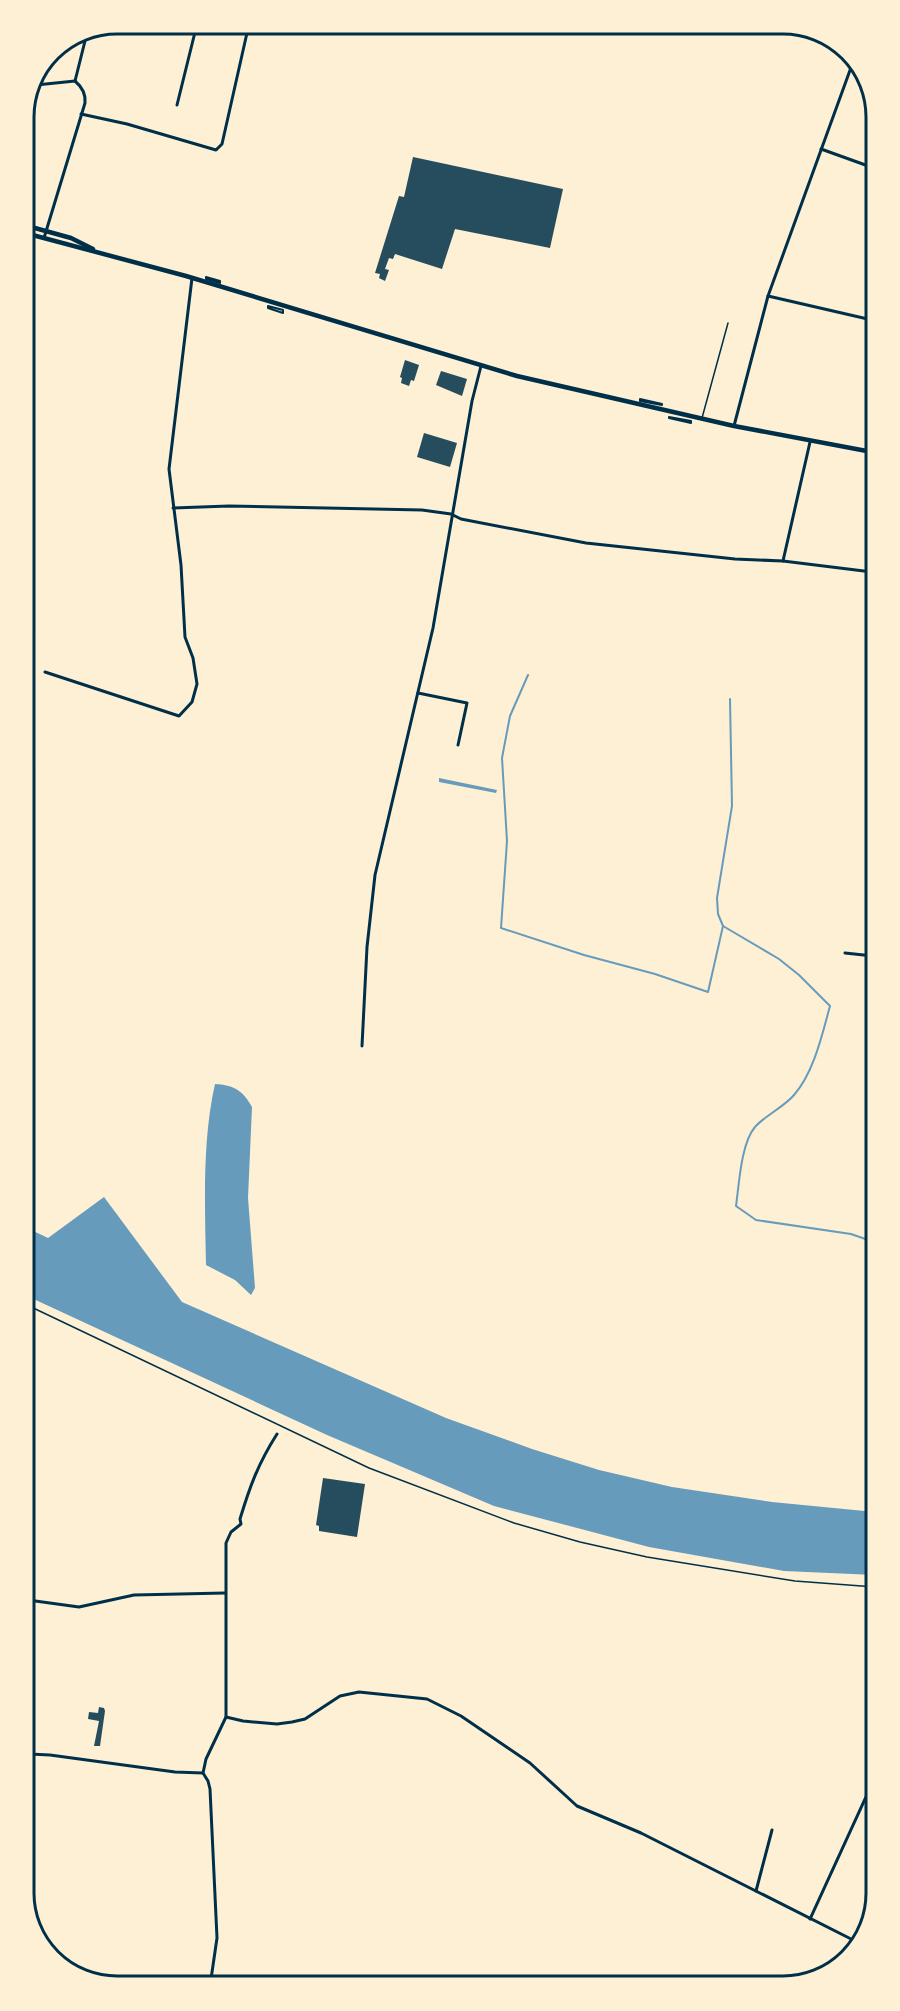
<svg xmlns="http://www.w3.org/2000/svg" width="900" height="2011" font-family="Poppins,sans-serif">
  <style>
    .water { fill: #669bbc }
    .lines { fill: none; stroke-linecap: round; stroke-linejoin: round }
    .stream { stroke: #669bbc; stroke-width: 2 }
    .building { fill: #264d5e }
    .service { stroke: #003049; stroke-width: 1.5 }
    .pedestrian { stroke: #003049; stroke-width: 2 }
    .minor { stroke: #003049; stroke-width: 3 }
    .secondary { stroke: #003049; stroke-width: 4.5 }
    .rim { fill: none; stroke: #003049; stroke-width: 3 }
  </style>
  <rect width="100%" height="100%" fill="#fdf0d5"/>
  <!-- water -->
  <g class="water">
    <polygon points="439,778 497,790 496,793 439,782"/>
    <path d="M215,1084c18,1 28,6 37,23l-4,91 7,90 -4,7 -16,-15 -29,-15c-1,-59 -4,-124 9,-181z"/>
    <polygon points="104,1197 182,1302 446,1418 532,1449 599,1470 672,1487 772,1502 875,1512 875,1575 784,1571 649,1547 494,1506 327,1435 27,1296 27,1228 48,1238"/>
  </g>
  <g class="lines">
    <!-- stream -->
    <g class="stream">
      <polyline points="528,675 510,716 502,758 507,841 501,928 584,955 655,974 708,992 723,926"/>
      <path d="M730,699l2,107 -15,92 1,16 5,12 56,33 20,16 31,31c-8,29 -16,66 -36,89 -10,12 -31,22 -39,32 -14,16 -16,58 -19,79l20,14 95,14 23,8"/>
    </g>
  </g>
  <!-- building -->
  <g class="building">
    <polygon points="413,157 563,189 550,248 455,229 442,269 395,254 393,259 389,258 385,269 389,270 385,281 379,278 380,274 375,273 399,196 404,197"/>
    <polygon points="405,360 419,365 414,381 411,380 409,386 401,383 402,378 400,377"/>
    <polygon points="441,371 467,379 462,396 436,385"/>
    <polygon points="424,433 457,443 450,467 417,457"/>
    <polygon points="323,1478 365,1484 357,1537 319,1531 319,1526 316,1525"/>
    <polygon points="99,1707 104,1708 105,1711 100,1746 94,1746 99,1721 88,1719 89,1712 98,1713"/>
  </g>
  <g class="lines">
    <!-- service -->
    <g class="service">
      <polyline points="702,418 728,323"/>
      <polyline points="27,1305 369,1468 514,1523 580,1542 647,1557 795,1581 875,1587"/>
    </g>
    <!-- pedestrian -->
    <g class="pedestrian">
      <polygon points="206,277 220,281 220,283 206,279"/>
      <polygon points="268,306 283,310 283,313 268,308"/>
      <polygon points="640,399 662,404 662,405 640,401"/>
      <polygon points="669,417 691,421 691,423 669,418"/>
    </g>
    <!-- minor -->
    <g class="minor">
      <polyline points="190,24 196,26"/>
      <polyline points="773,24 809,32"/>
      <polyline points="75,81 86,37"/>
      <polyline points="36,85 75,81"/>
      <polyline points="177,105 197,24"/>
      <polyline points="81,114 127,124 216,150 222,144 249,24"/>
      <polyline points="821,149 871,167"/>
      <path d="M44,238l41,-135c1,-9 -3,-16 -10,-22"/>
      <polyline points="768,296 872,320"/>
      <polyline points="734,426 768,296 853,62"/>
      <polyline points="173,508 229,506 422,510 451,514 461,519 586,543 735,559 783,561 872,572"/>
      <polyline points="783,561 810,442"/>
      <polyline points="45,672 179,716 192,702 197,684 193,658 185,637 181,565 169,469 192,278"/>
      <polyline points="418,693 467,703 458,745"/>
      <polyline points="845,953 873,956"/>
      <polyline points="362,1046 367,947 375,875 433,628 472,401 481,366"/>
      <polyline points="28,1600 79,1607 134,1595 225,1593"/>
      <polyline points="226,1717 243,1721 277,1724 292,1722 305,1719 340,1696 359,1692 427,1699 461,1716 508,1748 530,1763 577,1806 641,1833 859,1943"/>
      <polyline points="29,1754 50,1755 175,1772 203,1773"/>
      <polyline points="756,1891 772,1830"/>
      <polyline points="810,1919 876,1775"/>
      <path d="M210,1986l7,-48 -7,-149 -2,-8 -5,-8 3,-14 20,-42v-174l5,-11 10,-8 -1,-5c10,-33 18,-55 37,-85"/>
    </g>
    <!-- secondary -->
    <g class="secondary">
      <polyline points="24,225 71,238 93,249"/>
      <polyline points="25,233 186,276 517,376 734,426 872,452"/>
    </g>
  </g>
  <!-- crop -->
  <path d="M0 0H900V2011H0ZM117 34H783A83 83 0 0 1 866 117V1893A83 83 0 0 1 783 1976H117A83 83 0 0 1 34 1893V117A83 83 0 0 1 117 34Z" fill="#fdf0d5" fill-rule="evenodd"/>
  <path class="rim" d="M117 34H783A83 83 0 0 1 866 117V1893A83 83 0 0 1 783 1976H117A83 83 0 0 1 34 1893V117A83 83 0 0 1 117 34Z"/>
</svg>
